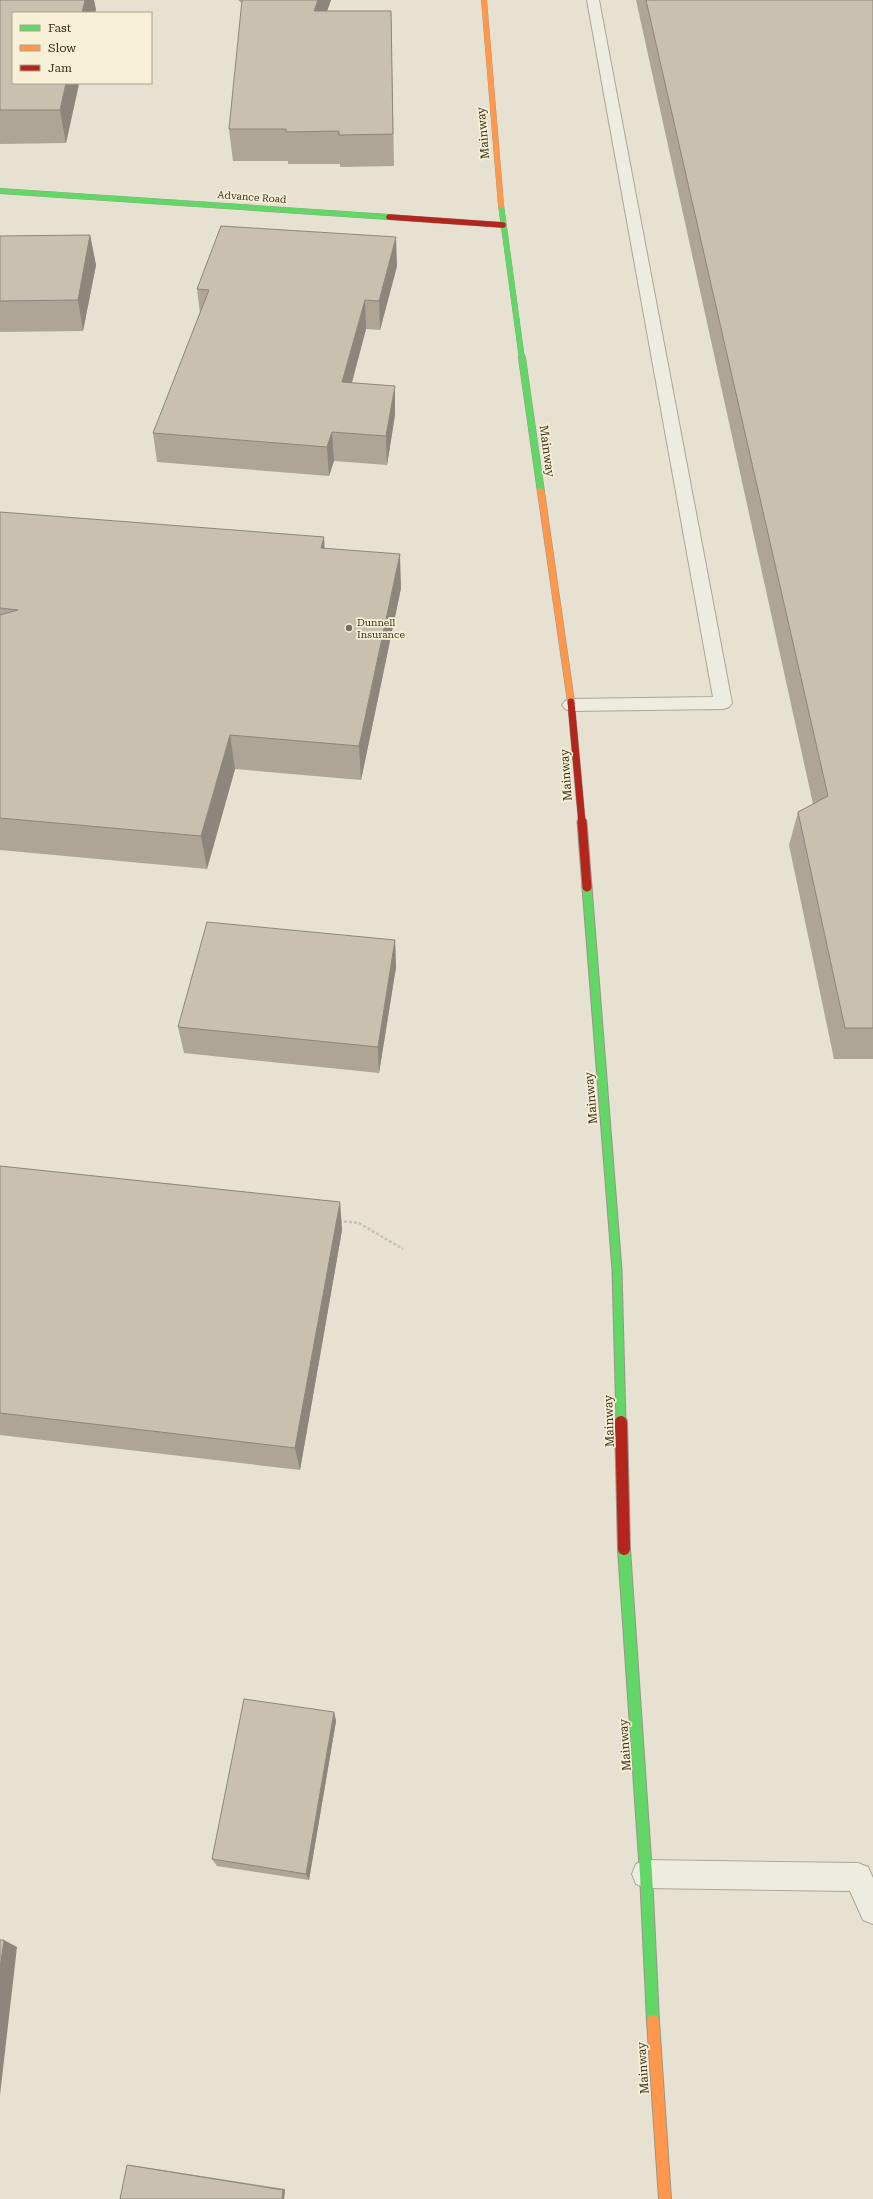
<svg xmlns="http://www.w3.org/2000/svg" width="873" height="2199" font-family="'Roboto Serif',serif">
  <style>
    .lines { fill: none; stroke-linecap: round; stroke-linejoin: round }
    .lane-casing { stroke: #aca698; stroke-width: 2 }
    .fast-far3-casing { stroke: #9b9688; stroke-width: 6 }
    .fast-far2-casing { stroke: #9b9688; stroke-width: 8 }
    .fast-far1-casing { stroke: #9b9688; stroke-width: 11 }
    .fast-casing { stroke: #9b9688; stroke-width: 14 }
    .slow-far2-casing { stroke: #9b9688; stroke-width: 6 }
    .slow-far1-casing { stroke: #9b9688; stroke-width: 8 }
    .slow-casing { stroke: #9b9688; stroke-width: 14 }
    .jam-far3-casing { stroke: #9b9688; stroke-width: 6 }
    .jam-far2-casing { stroke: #9b9688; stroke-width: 8 }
    .jam-far1-casing { stroke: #9b9688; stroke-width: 11 }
    .jam-casing { stroke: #9b9688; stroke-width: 14 }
    .path { stroke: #c7c2b8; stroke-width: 2.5; stroke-dasharray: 3 2; stroke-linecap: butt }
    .lane { fill: #eeebe1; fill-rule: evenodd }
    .fast-far3 { stroke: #63d668; stroke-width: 5.5 }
    .fast-far2 { stroke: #63d668; stroke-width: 7 }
    .fast-far1 { stroke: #63d668; stroke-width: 9 }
    .fast { stroke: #63d668; stroke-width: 12 }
    .slow-far2 { stroke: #ff974d; stroke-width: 5.5 }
    .slow-far1 { stroke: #ff974d; stroke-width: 7 }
    .slow { stroke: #ff974d; stroke-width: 12 }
    .jam-far3 { stroke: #b3261e; stroke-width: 5.5 }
    .jam-far2 { stroke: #b3261e; stroke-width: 7 }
    .jam-far1 { stroke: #b3261e; stroke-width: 9 }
    .jam { stroke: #b3261e; stroke-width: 12 }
    .wall { fill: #aea597 }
    .shaded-wall { fill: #8d867b }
    .building { fill: #cac0b0; stroke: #8d867b }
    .poi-dot { fill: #786e5d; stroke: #f7f0d6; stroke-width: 1.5 }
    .labels { text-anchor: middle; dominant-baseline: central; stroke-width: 3.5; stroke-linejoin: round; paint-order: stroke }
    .far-street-label { font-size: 10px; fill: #3c301f; stroke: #f7f0d6 }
    .far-poi-label { font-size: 10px; fill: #3c301f; stroke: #f7f0d6; text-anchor: start }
    .street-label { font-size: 12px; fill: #3c301f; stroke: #f7f0d6 }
  </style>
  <rect width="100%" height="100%" fill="#e6e1d0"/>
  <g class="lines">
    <defs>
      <g id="lane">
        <polygon points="587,0 599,0 732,703 729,707 723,709 571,711 565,709 562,705 565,701 571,699 713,697"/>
        <polygon points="646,1860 858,1863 868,1867 873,1878 873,1924 863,1920 850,1891 646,1888 636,1884 632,1874 636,1864"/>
      </g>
      <g id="fast-far3">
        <polyline points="0,191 389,217"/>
        <polyline points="501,205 522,359"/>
      </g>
      <polyline id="fast-far2" points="522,358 541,492"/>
      <polyline id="fast-far1" points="587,887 617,1270 621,1422"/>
      <polyline id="fast" points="624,1549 646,1874 653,2021"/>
      <polyline id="slow-far2" points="484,0 501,205"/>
      <polyline id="slow-far1" points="541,492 571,702"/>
      <polyline id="slow" points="653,2021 665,2199"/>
      <polyline id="jam-far3" points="389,217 503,225"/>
      <polyline id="jam-far2" points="571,702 582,823"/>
      <polyline id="jam-far1" points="582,822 587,887"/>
      <polyline id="jam" points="621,1422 624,1549"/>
    </defs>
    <!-- lane casing -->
    <use href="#lane" class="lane-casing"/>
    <!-- fast-far3 casing -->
    <use href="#fast-far3" class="fast-far3-casing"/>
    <!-- fast-far2 casing -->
    <use href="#fast-far2" class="fast-far2-casing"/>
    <!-- fast-far1 casing -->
    <use href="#fast-far1" class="fast-far1-casing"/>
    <!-- fast casing -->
    <use href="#fast" class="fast-casing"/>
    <!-- slow-far2 casing -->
    <use href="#slow-far2" class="slow-far2-casing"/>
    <!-- slow-far1 casing -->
    <use href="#slow-far1" class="slow-far1-casing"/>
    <!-- slow casing -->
    <use href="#slow" class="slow-casing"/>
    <!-- jam-far3 casing -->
    <use href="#jam-far3" class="jam-far3-casing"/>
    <!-- jam-far2 casing -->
    <use href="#jam-far2" class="jam-far2-casing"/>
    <!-- jam-far1 casing -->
    <use href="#jam-far1" class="jam-far1-casing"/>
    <!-- jam casing -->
    <use href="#jam" class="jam-casing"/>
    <!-- path -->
    <polyline class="path" points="339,1221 359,1223 403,1249"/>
    <!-- lane -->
    <use href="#lane" class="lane"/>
    <!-- fast-far3 -->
    <use href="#fast-far3" class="fast-far3"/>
    <!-- fast-far2 -->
    <use href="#fast-far2" class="fast-far2"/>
    <!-- fast-far1 -->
    <use href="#fast-far1" class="fast-far1"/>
    <!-- fast -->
    <use href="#fast" class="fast"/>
    <!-- slow-far2 -->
    <use href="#slow-far2" class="slow-far2"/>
    <!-- slow-far1 -->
    <use href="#slow-far1" class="slow-far1"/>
    <!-- slow -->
    <use href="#slow" class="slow"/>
    <!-- jam-far3 -->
    <use href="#jam-far3" class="jam-far3"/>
    <!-- jam-far2 -->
    <use href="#jam-far2" class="jam-far2"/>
    <!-- jam-far1 -->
    <use href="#jam-far1" class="jam-far1"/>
    <!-- jam -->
    <use href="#jam" class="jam"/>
  </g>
  <!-- wall -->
  <g class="wall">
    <polygon points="0,0 96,9 66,143 0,144"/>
    <polygon points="238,0 331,0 327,11 391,11 394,166 340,167 340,164 288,164 288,161 233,161 229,129 242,3"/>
    <polygon points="636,0 873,0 873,1059 834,1059 789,845 798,812 813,804"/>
    <polygon points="90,235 96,265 83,331 0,332 0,236"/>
    <polygon points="397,266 380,330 366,329 352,383 395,415 387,465 334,461 329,476 157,462 153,433 200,313 197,289"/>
    <polygon points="0,512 324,548 401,588 361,780 235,769 207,869 0,850"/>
    <polygon points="395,940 396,967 379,1073 184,1053 178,1027"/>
    <polygon points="0,1166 340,1202 342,1230 300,1470 0,1435"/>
    <polygon points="334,1712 336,1721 309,1880 217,1866 212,1859"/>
    <polygon points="127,2165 131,2165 285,2189 284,2199 120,2199"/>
  </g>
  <!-- shaded-wall -->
  <g class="shaded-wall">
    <polygon points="85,0 94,0 96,9 95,13 82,13"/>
    <polygon points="318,0 331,0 316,42 314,11"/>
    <polygon points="66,83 79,83 66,143 60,110"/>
    <polygon points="90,235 96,265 83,331 78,300"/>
    <polygon points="396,237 397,266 380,330 379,301"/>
    <polygon points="365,300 366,329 344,411 342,382"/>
    <polygon points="395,386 395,415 387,465 386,436"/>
    <polygon points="332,432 334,461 329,476 327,447"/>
    <polygon points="324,537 326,571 321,548"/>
    <polygon points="400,554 401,588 361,780 359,746"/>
    <polygon points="230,735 235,769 207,869 201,836"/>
    <polygon points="395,940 396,967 379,1073 378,1047"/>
    <polygon points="340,1202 342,1230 300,1470 295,1448"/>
    <polygon points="334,1712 336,1721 309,1880 306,1874"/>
    <polygon points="4,1940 17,1947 0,2095 0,1969"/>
    <polygon points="285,2189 284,2199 282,2199 283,2190"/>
  </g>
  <!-- building -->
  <g class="building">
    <polygon points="0,0 85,0 82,13 13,13 13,83 66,83 60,110 0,110"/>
    <polygon points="242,0 318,0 314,11 391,11 393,134 339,135 339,131 286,132 286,129 229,129"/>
    <polygon points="646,0 873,0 873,1028 845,1028 798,812 828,796"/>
    <polygon points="221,226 396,237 379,301 365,300 342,382 395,386 386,436 332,432 327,447 153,433 209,290 197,289"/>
    <polygon points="90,235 78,300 0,301 0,236"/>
    <polygon points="0,512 324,537 321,548 400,554 359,746 230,735 201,836 0,818 0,615 18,610 0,608"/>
    <polygon points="207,922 395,940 378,1047 178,1027"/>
    <polygon points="0,1166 340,1202 295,1448 0,1413"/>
    <polygon points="244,1699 334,1712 306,1874 212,1859"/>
    <polygon points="0,1940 4,1940 0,1969"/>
    <polygon points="127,2165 283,2190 282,2199 120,2199"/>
  </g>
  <!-- markers -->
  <circle class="poi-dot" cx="349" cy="628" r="4"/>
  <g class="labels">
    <!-- far-street labels -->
    <g class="far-street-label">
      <text transform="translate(252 197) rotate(4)">Advance Road</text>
    </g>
    <!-- far-poi labels -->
    <g class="far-poi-label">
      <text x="357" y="622">Dunnell<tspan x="357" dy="12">Insurance</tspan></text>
    </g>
    <!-- street labels -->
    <g class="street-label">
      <text transform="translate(483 133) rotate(-95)">Mainway</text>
      <text transform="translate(547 451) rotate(82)">Mainway</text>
      <text transform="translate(566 775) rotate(-94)">Mainway</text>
      <text transform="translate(591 1098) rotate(-95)">Mainway</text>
      <text transform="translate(609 1421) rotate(-92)">Mainway</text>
      <text transform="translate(625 1745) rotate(-94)">Mainway</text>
      <text transform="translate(643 2068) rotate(-94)">Mainway</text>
    </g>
  </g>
  <!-- legend -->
  <rect x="12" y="12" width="140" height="72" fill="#f7f0d6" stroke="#aca38d"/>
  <rect x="20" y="25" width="20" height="6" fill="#63d668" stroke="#aca38d"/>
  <text x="48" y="32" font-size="12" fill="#3c301f">Fast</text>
  <rect x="20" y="45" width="20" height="6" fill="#ff974d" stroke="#aca38d"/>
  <text x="48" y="52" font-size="12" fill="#3c301f">Slow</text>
  <rect x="20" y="65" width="20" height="6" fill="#b3261e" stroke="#aca38d"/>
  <text x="48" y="72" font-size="12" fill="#3c301f">Jam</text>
</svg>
